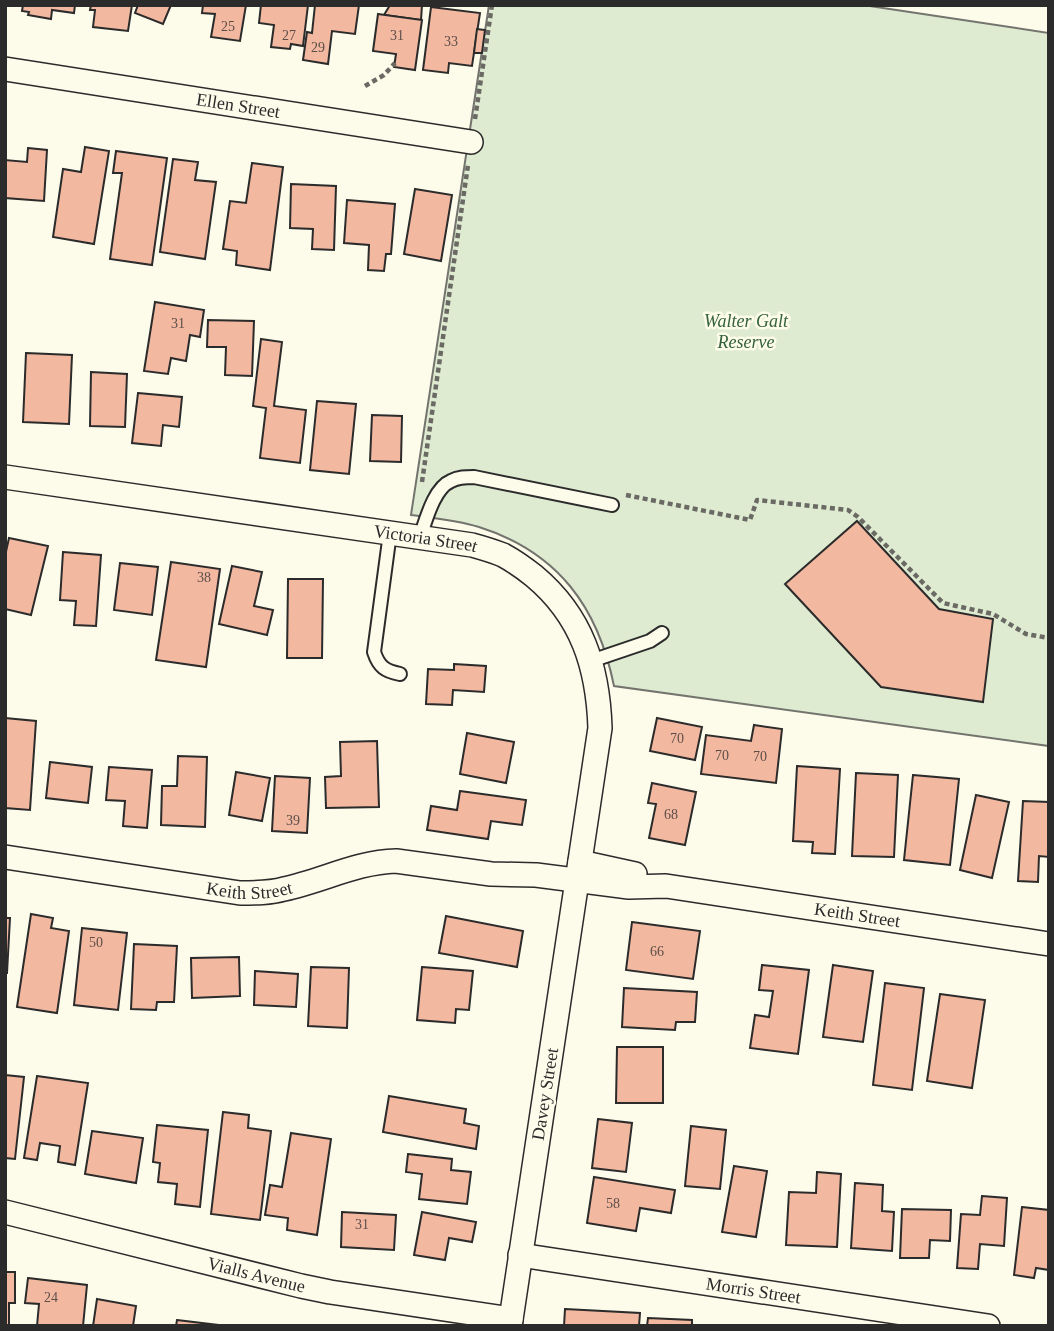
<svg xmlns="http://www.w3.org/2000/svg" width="1054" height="1331" font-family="Georgia,serif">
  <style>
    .green { fill: #deebd1; stroke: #74746e; stroke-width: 2 }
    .building { fill: #f2b8a0; stroke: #2b2b2b; stroke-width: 2 }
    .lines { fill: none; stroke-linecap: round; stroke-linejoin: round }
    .service-casing { stroke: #2b2b2b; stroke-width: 16 }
    .minor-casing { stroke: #2b2b2b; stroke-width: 26 }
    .path { stroke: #6a6964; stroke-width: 4.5; stroke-dasharray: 5 3.5; stroke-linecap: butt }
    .service { stroke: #fdfbea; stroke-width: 12 }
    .minor { stroke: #fdfbea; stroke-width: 23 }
    .labels { text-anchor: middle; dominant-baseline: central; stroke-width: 5; stroke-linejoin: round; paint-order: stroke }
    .number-label { font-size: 14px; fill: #5d4e48 }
    .street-label { font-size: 18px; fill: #2b2b2b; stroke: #fdfbea }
    .park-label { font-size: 18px; font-style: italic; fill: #34623c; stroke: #fdfbea }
  </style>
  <rect width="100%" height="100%" fill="#fdfbea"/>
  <!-- green -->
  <path class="green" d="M489,5h374l186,28v713l-435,-60c-16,-79 -56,-134 -135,-159 -22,-7 -45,-9 -68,-12z"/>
  <!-- building -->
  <g class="building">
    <polygon points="23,5 75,5 74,13 52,10 51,19 28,15 29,12 22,11"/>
    <polygon points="91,5 132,5 128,31 93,27 95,10 90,10"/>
    <polygon points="138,5 171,5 163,24 135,13"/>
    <polygon points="203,5 246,5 240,41 211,37 215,14 202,13"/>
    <polygon points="261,5 308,5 303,46 291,44 290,49 271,47 274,25 259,23"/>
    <polygon points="315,5 359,5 355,34 332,31 328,64 303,60 307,32 312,33"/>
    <polygon points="390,5 422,5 421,20 384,15"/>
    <polygon points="431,7 480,13 472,66 449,63 448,73 423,70"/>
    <polygon points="378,14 422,20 415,70 394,67 396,54 373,51"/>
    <polygon points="477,29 485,30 482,53 474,53"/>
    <polygon points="85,147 109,151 94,244 53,237 63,169 81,172"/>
    <polygon points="28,148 47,150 44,201 5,198 5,160 27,162"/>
    <polygon points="116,151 167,158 152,265 110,259 122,173 113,173"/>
    <polygon points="173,159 198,162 195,180 216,182 205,259 160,252"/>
    <polygon points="252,163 283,167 270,270 236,265 237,251 223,249 230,201 246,203"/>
    <polygon points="291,184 336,186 334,250 312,249 313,229 290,228"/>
    <polygon points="415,189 452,195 441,261 404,254"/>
    <polygon points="347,200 395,204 391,254 386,254 384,271 368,270 369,245 344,243"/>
    <polygon points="155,302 204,310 200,337 190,335 186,361 171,358 168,374 144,371"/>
    <polygon points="208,320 254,321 252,376 225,375 226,347 207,347"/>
    <polygon points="261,339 282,342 274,406 306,410 300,463 260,458 266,408 253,406"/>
    <polygon points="26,353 72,355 69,424 23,422"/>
    <polygon points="91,372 127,374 125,427 90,426"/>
    <polygon points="138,393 182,397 179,427 163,425 161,446 132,443"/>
    <polygon points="317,401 356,404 349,474 310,470"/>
    <polygon points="372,415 402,416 401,462 370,461"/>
    <polygon points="857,521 939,609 993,619 983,702 881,687 785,584"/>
    <polygon points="9,538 48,546 31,615 5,609 5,556"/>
    <polygon points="63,552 101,555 96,626 74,625 76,601 60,600"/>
    <polygon points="171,562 220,569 206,667 156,660"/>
    <polygon points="120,563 158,567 152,615 114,610"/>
    <polygon points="232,566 262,572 254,606 273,610 267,635 219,624"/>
    <polygon points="288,579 323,579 322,658 287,658"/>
    <polygon points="454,664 486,666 484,692 453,690 452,705 426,704 428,669 454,670"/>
    <polygon points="5,718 36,721 30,810 5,808"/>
    <polygon points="657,718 702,727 695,760 650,751"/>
    <polygon points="754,725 782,729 776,783 701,774 706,735 751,741"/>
    <polygon points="467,733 514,742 506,783 460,774"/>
    <polygon points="377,741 379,807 326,808 325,777 341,776 340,742"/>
    <polygon points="178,756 207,757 205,827 161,825 162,786 177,786"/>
    <polygon points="50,762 92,767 88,803 46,798"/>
    <polygon points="797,766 840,769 835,854 812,853 813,842 793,841"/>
    <polygon points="109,767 152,770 147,828 123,826 125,801 106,800"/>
    <polygon points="236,772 270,778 262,821 229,815"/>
    <polygon points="856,773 898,775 894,857 852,856"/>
    <polygon points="913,775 959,779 950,865 904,860"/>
    <polygon points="275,776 310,778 307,833 272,831"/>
    <polygon points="652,783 696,792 685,845 649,838 656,804 648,803"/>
    <polygon points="460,791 526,800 522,825 491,821 488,839 427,830 431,806 457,810"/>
    <polygon points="976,795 1009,802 992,878 960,870"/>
    <polygon points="1023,801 1049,802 1049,857 1039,856 1038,882 1018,881"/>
    <polygon points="31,914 53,918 51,928 69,931 57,1013 17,1007"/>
    <polygon points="446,916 523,931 517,967 439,953"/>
    <polygon points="5,918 10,918 7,973 5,973"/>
    <polygon points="632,922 700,931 693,979 626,970"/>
    <polygon points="82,928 127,933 118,1010 74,1005"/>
    <polygon points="134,944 177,946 174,1002 157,1002 156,1010 131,1009"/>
    <polygon points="239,957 240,996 192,998 191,958"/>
    <polygon points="762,965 809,970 798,1054 750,1048 755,1015 769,1017 773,991 759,990"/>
    <polygon points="833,965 873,971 863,1042 823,1037"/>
    <polygon points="311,967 349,968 347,1028 308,1026"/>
    <polygon points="422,967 473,971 469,1010 456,1009 455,1023 417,1020"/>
    <polygon points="255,971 298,974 296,1007 254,1005"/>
    <polygon points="885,983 924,988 912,1090 873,1085"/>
    <polygon points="624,988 697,992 695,1022 676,1022 675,1030 622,1027"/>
    <polygon points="940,994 985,1000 972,1088 927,1081"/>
    <polygon points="617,1047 663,1047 663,1103 616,1103"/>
    <polygon points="5,1075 24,1077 15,1159 5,1158"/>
    <polygon points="37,1076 88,1083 75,1165 58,1162 60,1146 40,1143 37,1160 24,1158"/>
    <polygon points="389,1096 466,1109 464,1123 479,1126 476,1149 383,1132"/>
    <polygon points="223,1112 249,1115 248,1128 271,1131 260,1220 211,1214"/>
    <polygon points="598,1119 632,1123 626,1172 592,1168"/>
    <polygon points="157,1125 208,1130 200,1207 175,1204 177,1184 158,1182 160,1163 153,1162"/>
    <polygon points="691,1126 726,1130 720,1189 685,1186"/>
    <polygon points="92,1131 143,1138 136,1183 85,1174"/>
    <polygon points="291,1133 331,1139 317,1235 287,1230 288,1218 265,1215 270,1185 282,1187"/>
    <polygon points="408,1154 452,1159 451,1170 471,1172 467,1204 419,1199 422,1174 406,1172"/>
    <polygon points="734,1166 767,1171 756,1237 722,1232"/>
    <polygon points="817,1172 841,1174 837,1247 786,1245 789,1192 816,1193"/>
    <polygon points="594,1177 675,1190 671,1213 640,1208 636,1231 587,1223"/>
    <polygon points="855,1183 883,1185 882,1211 894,1212 892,1251 851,1248"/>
    <polygon points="982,1196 1007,1198 1004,1246 980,1244 978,1269 957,1268 961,1214 980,1215"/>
    <polygon points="1022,1207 1049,1210 1049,1270 1036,1268 1034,1278 1014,1275"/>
    <polygon points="902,1209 951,1210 950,1241 930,1240 929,1258 900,1258"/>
    <polygon points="342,1212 396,1215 394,1250 341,1247"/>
    <polygon points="422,1212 476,1222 472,1242 449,1238 445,1260 414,1255"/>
    <polygon points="5,1272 15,1272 15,1303 9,1303 9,1326 5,1326"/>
    <polygon points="28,1278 87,1285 83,1326 37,1326 39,1304 25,1303"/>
    <polygon points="97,1299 136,1306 133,1326 93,1326"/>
    <polygon points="565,1309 640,1313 639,1326 564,1326"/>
    <polygon points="648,1318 692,1320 692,1326 647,1326"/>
    <polygon points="177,1320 218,1325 218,1326 176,1326"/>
  </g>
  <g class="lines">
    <defs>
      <g id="service">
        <path d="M390,533l-16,119c5,15 11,19 26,22"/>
        <path d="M420,537c6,-17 14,-49 31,-56 7,-4 15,-4 23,-4l138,28"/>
        <polyline points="591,661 650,641 662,633"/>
      </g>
      <g id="minor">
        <path id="s1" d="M5,69l466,73"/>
        <path id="s2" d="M5,477l467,68c11,3 21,6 31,10 11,6 21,13 31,21 48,40 64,91 66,152l-90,598"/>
        <path id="s3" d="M5,857l235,36c15,0 30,0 44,-4 38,-8 73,-27 112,-28l95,13 45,1 93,12 37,-1 383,58"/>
        <polyline points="580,862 635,874"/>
        <path id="s4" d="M5,1212l296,74 29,6 181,27"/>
        <path id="s5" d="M520,1255l468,71"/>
      </g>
    </defs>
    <!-- service casing -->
    <use href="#service" class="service-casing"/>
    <!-- minor casing -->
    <use href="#minor" class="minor-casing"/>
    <!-- path -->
    <g class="path">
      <polyline points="365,86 384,75 395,63"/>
      <polyline points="475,119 492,5"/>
      <polyline points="422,482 468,165"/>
      <polyline points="626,495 750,520 757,500 848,510 858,517 943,603 993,614 1026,634 1049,638"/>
    </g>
    <!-- service -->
    <use href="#service" class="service"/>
    <!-- minor -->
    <use href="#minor" class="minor"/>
  </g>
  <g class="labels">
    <!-- number labels -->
    <g class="number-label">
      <text x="228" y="26">25</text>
      <text x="289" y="35">27</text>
      <text x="397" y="35">31</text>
      <text x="451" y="41">33</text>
      <text x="318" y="47">29</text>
      <text x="178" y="323">31</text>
      <text x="204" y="577">38</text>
      <text x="677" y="738">70</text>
      <text x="722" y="755">70</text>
      <text x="760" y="756">70</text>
      <text x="671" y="814">68</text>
      <text x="293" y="820">39</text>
      <text x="96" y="942">50</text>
      <text x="657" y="951">66</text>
      <text x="613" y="1203">58</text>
      <text x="362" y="1224">31</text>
      <text x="51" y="1297">24</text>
    </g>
    <!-- street labels -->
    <g class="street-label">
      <text stroke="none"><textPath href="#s1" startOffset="236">Ellen Street</textPath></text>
      <text stroke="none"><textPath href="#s2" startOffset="425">Victoria Street</textPath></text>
      <text stroke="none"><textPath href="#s3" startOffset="247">Keith Street</textPath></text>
      <text stroke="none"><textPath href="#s3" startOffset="863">Keith Street</textPath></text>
      <text transform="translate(545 1094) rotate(-81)">Davey Street</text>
      <text stroke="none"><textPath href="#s4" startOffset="259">Vialls Avenue</textPath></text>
      <text stroke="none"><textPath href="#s5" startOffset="236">Morris Street</textPath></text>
    </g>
    <!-- park labels -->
    <g class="park-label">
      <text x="746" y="321">Walter Galt<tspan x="746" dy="21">Reserve</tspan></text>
    </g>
  </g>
  <!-- border -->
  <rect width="1054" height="1331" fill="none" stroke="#2b2b2b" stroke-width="14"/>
</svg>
